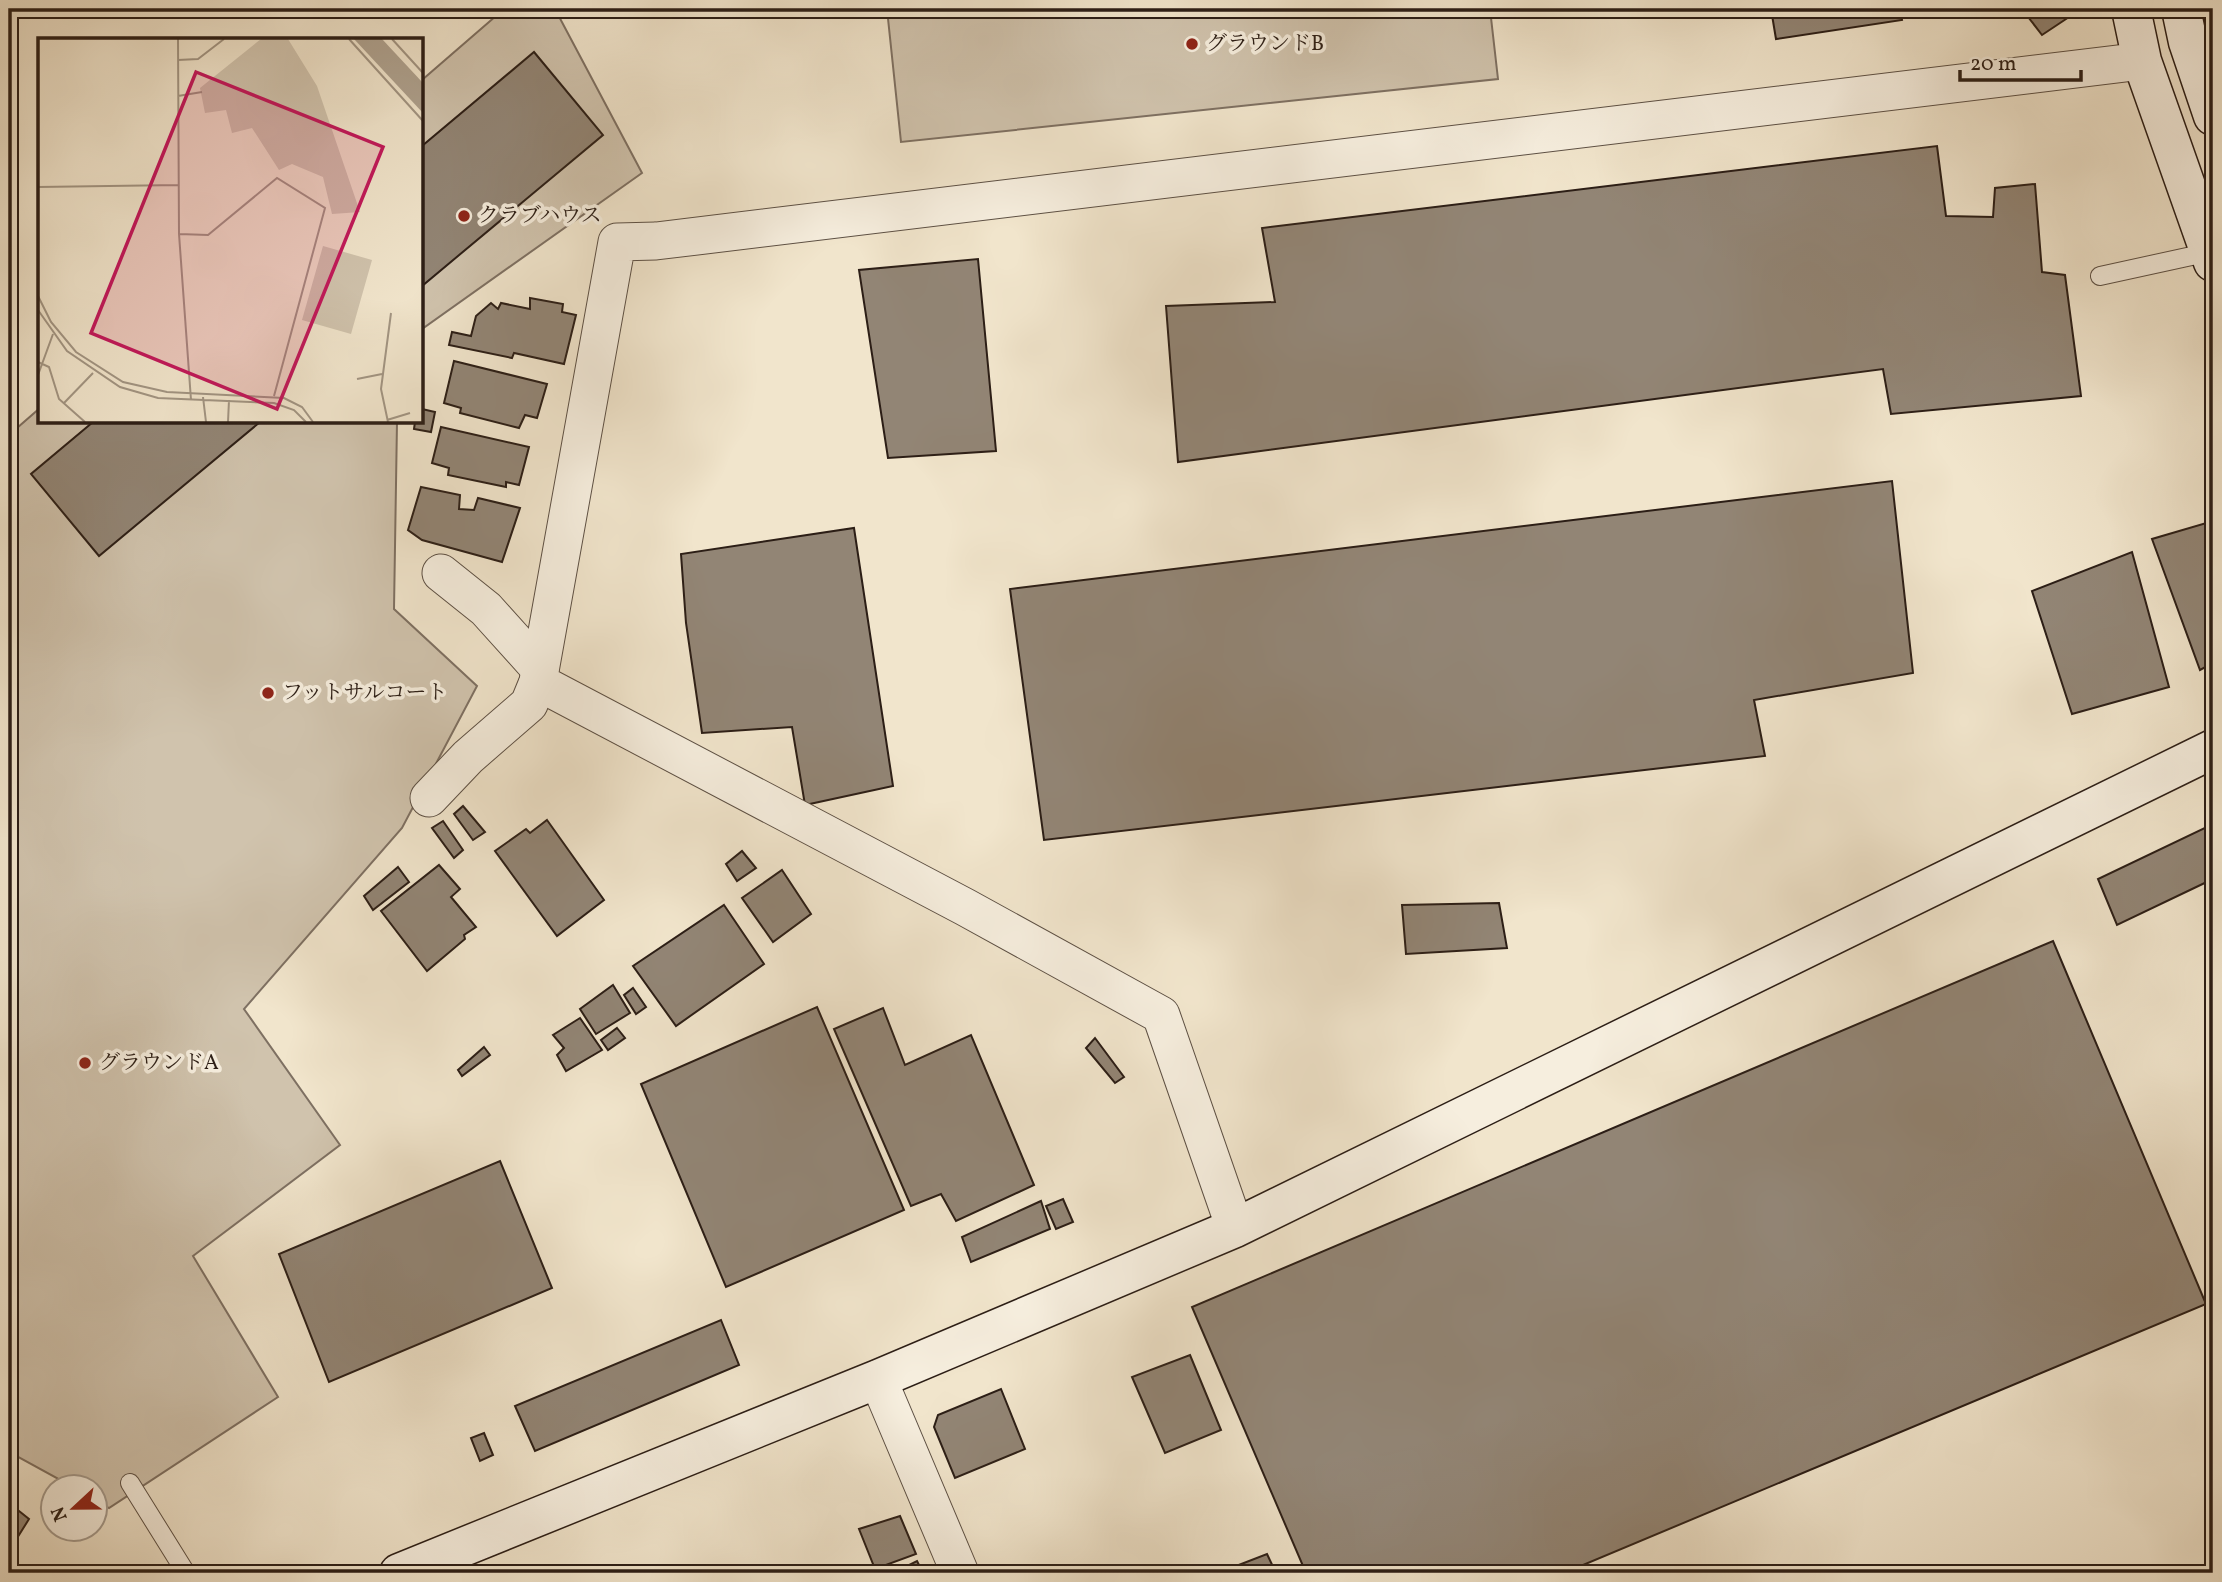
<svg xmlns="http://www.w3.org/2000/svg" width="2222" height="1582" font-family="Vollkorn,'Noto Serif JP',serif">
  <style>
    .green { fill: #d0c3ad; stroke: #7e7062; stroke-width: 2 }
    .building { fill: #928575; stroke: #2c1e16; stroke-width: 2 }
    .lines { fill: none; stroke-linecap: round; stroke-linejoin: round }
    .lane-casing { stroke: #5d5044; stroke-width: 20 }
    .street-casing { stroke: #5d5044; stroke-width: 39 }
    .secondary-casing { stroke: #2c1e16; stroke-width: 41 }
    .lane { stroke: #f6eede; stroke-width: 18 }
    .street { stroke: #f6eede; stroke-width: 37 }
    .secondary { stroke: #f6eede; stroke-width: 38 }
    .poi-dot { fill: #8f2418; stroke: #f6eede; stroke-width: 2.5 }
    .labels { text-anchor: middle; dominant-baseline: central; stroke-width: 7; stroke-linejoin: round; paint-order: stroke }
    .poi-label { font-size: 21px; fill: #2c1e16; stroke: #f6eede; text-anchor: start }
    .inset-road { fill: none; stroke: #a29583; stroke-width: 2 }
    .view { fill: #c2185b; fill-opacity: 0.15; stroke: #c2185b; stroke-width: 3.5 }
    .inset-edge { fill: none; stroke: #2c1e16; stroke-width: 3.5 }
  </style>
  <rect width="100%" height="100%" fill="#f1e5cc"/>
  <filter id="stains"><feTurbulence type="fractalNoise" baseFrequency=".00286" numOctaves="4"/><feColorMatrix values="0 0 0 0 .2 0 0 0 0 .09 0 0 0 0 .02 0 0 0 .5 -.17"/></filter>
  <radialGradient id="worn" r=".72"><stop offset=".6" stop-color="#630" stop-opacity="0"/><stop offset="1" stop-color="#630" stop-opacity=".3"/></radialGradient>
  <!-- green -->
  <g class="green">
    <polygon points="504,9 555,9 642,173 422,329 422,80"/>
    <polygon points="887,9 1490,9 1498,79 901,142"/>
    <polygon points="40,408 40,422 397,422 394,609 477,686 402,828 244,1009 340,1145 193,1256 278,1397 109,1508 95,1500 94,1488 73,1487 9,1452 9,435"/>
  </g>
  <!-- building -->
  <g class="building">
    <polygon points="1771,9 1900,9 1902,20 1776,39"/>
    <polygon points="2022,9 2081,9 2042,35"/>
    <polygon points="534,52 603,135 422,286 422,146"/>
    <polygon points="1937,146 1946,216 1993,217 1995,188 2035,184 2042,272 2065,275 2081,396 1891,414 1883,369 1178,462 1166,306 1275,302 1262,228"/>
    <polygon points="978,259 996,451 888,458 859,270"/>
    <polygon points="530,298 563,304 562,312 576,315 564,364 514,353 512,358 449,345 452,332 471,336 476,316 491,303 498,309 501,303 530,309"/>
    <polygon points="454,361 547,384 537,418 525,415 519,428 460,413 461,408 444,403"/>
    <polygon points="422,409 435,412 431,432 414,429 415,422 422,422"/>
    <polygon points="93,422 260,422 99,556 31,474"/>
    <polygon points="441,427 529,447 519,485 506,482 506,487 448,475 449,468 432,463"/>
    <polygon points="1892,481 1913,673 1754,700 1765,756 1044,840 1010,589"/>
    <polygon points="421,487 460,495 459,509 474,510 478,498 520,508 502,562 422,540 408,530"/>
    <polygon points="2213,521 2213,663 2200,670 2152,539"/>
    <polygon points="854,528 893,786 805,805 792,727 702,733 686,623 681,554"/>
    <polygon points="2132,552 2169,687 2072,714 2032,591"/>
    <polygon points="463,806 485,832 473,840 454,814"/>
    <polygon points="547,820 604,900 557,936 495,851 526,829 530,833"/>
    <polygon points="443,821 463,850 454,858 432,828"/>
    <polygon points="2213,824 2213,879 2117,925 2098,879"/>
    <polygon points="742,851 756,868 737,881 726,864"/>
    <polygon points="439,865 460,889 451,897 476,927 464,935 465,939 427,971 381,911"/>
    <polygon points="398,867 409,882 373,910 364,896"/>
    <polygon points="782,870 811,914 773,942 742,898"/>
    <polygon points="1499,903 1507,948 1406,954 1402,905"/>
    <polygon points="724,905 764,964 676,1026 633,966"/>
    <polygon points="2053,941 2206,1304 1564,1573 1306,1573 1192,1307"/>
    <polygon points="613,985 630,1013 596,1034 580,1009"/>
    <polygon points="633,988 646,1007 636,1014 624,995"/>
    <polygon points="817,1007 904,1210 726,1287 641,1084"/>
    <polygon points="883,1008 905,1065 971,1035 1034,1185 956,1221 941,1194 911,1206 834,1029"/>
    <polygon points="580,1018 602,1050 566,1071 557,1055 564,1048 553,1035"/>
    <polygon points="617,1028 625,1038 608,1050 601,1040"/>
    <polygon points="1095,1038 1124,1077 1115,1083 1086,1048"/>
    <polygon points="484,1047 490,1055 462,1076 458,1070"/>
    <polygon points="500,1161 552,1288 329,1382 279,1254"/>
    <polygon points="1063,1199 1073,1222 1056,1229 1046,1206"/>
    <polygon points="1041,1201 1050,1229 971,1262 962,1237"/>
    <polygon points="721,1320 739,1365 535,1451 515,1406"/>
    <polygon points="1190,1355 1221,1430 1165,1453 1132,1377"/>
    <polygon points="1001,1389 1025,1449 955,1478 934,1427 938,1415"/>
    <polygon points="484,1433 493,1455 480,1461 471,1438"/>
    <polygon points="9,1503 29,1519 9,1551"/>
    <polygon points="900,1516 916,1554 875,1569 859,1529"/>
    <polygon points="1267,1554 1276,1573 1218,1573"/>
    <polygon points="917,1561 923,1573 893,1573"/>
  </g>
  <g class="lines">
    <defs>
      <g id="lane">
        <polyline points="2100,276 2210,252"/>
        <polyline points="130,1483 186,1573"/>
      </g>
      <g id="street">
        <polyline points="441,573 486,609 540,669"/>
        <polyline points="429,798 468,757 529,704 538,682"/>
        <polyline points="1235,1228 1161,1015 965,907 538,682 617,242 656,241 2142,61"/>
        <polyline points="878,1379 960,1573"/>
      </g>
      <g id="secondary">
        <polyline points="2131,9 2142,61 2213,262"/>
        <polyline points="2181,9 2188,42 2213,116"/>
        <polyline points="399,1573 878,1379 1235,1228 2213,749"/>
      </g>
    </defs>
    <!-- lane casing -->
    <use href="#lane" class="lane-casing"/>
    <!-- street casing -->
    <use href="#street" class="street-casing"/>
    <!-- secondary casing -->
    <use href="#secondary" class="secondary-casing"/>
    <!-- lane -->
    <use href="#lane" class="lane"/>
    <!-- street -->
    <use href="#street" class="street"/>
    <!-- secondary -->
    <use href="#secondary" class="secondary"/>
  </g>
  <!-- markers -->
  <g class="poi-dot">
    <circle cx="1192" cy="44" r="7"/>
    <circle cx="464" cy="216" r="7"/>
    <circle cx="268" cy="693" r="7"/>
    <circle cx="85" cy="1063" r="7"/>
  </g>
  <g class="labels">
    <!-- poi labels -->
    <g class="poi-label">
      <text x="1206" y="44">グラウンドB</text>
      <text x="478" y="216">クラブハウス</text>
      <text x="282" y="693">フットサルコート</text>
      <text x="99" y="1063">グラウンドA</text>
    </g>
  </g>
  <!-- overview -->
  <g transform="translate(38 38)">
    <rect width="385" height="385" fill="#f1e5cc"/>
    <path d="M223,1h27l29,47 43,126 -28,2 -9,-37 -31,-13 -13,6 -27,-42 -20,5 -6,-23 -21,3 -5,-25zM285,208l49,14 -21,74 -49,-14z" fill="#d0c3ad"/>
    <path d="M316,1h28l41,44v30z" fill="#aea18e"/>
    <path class="inset-road" d="M140,1l1,195 12,166M311,1l74,82M354,1l31,34M140,22l20,-1 26,-20M140,58l24,-4M0,149l141,-2M141,196l29,1 69,-57 48,30 -51,188M0,258l13,26 25,30 47,30 44,10 117,6 18,9 11,15M0,272l29,41 53,36 38,11 116,5 20,7 12,12M0,324l11,5 10,32 26,23M0,337l15,-41M319,341l25,-5M165,359l3,25M26,365l29,-30M349,382l23,-7M190,384l1,-22M350,384l-7,-33 10,-76"/>
    <path class="view" d="M158,34l187,75 -106,262 -186,-76z"/>
    <rect width="385" height="385" class="inset-edge"/>
  </g>
  <!-- margin -->
  <rect width="2222" height="1582" fill="none" stroke="#f1e5cc" stroke-width="35"/>
  <rect x="10" y="10" width="2201" height="1561" fill="none" stroke="#2c1e16" stroke-width="3.5"/>
  <rect x="18" y="18" width="2187" height="1547" fill="none" stroke="#2c1e16" stroke-width="2"/>
  <!-- north arrow -->
  <g transform="translate(74 1508) rotate(248)"><circle r="33" fill="#f6eede" stroke="#a59b8e" stroke-width="2"/>
  <path d="M0-5L12 26L0 18L-12 26Z" fill="#8f2418"/>
  <text y="-10" font-size="19" font-weight="bold" text-anchor="middle" fill="#2c1e16">N</text>
  </g>
  <!-- scale -->
  <path d="M1960 70v10h121v-10" fill="none" stroke="#2c1e16" stroke-width="3.5"/>
  <text x="1970" y="70" font-size="21" fill="#2c1e16" stroke="#f6eede" stroke-width="5" paint-order="stroke">20 m</text>
  <rect width="100%" height="100%" filter="url(#stains)"/>
  <rect width="100%" height="100%" fill="url(#worn)"/>
</svg>
